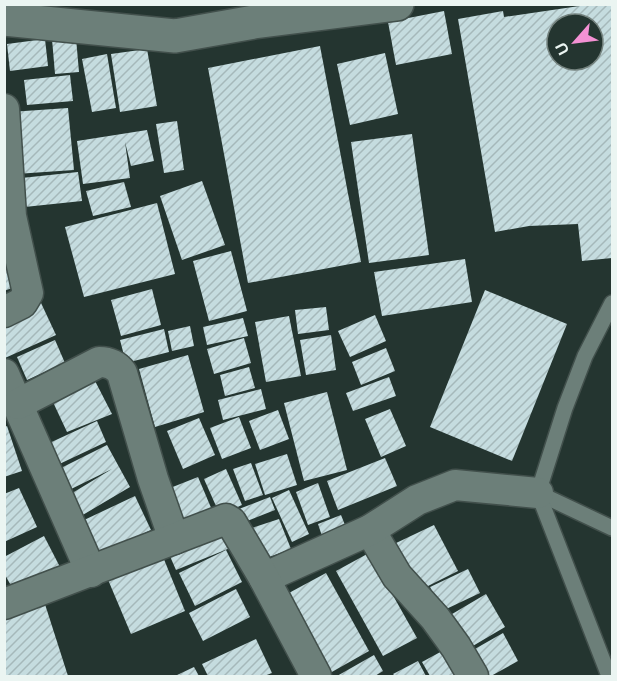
<svg xmlns="http://www.w3.org/2000/svg" width="617" height="681" font-family="Helvetica,sans-serif">
  <style>
    .building { fill: url(#building-hatch); fill-rule: evenodd }
    .lines { fill: none; stroke-linecap: round; stroke-linejoin: round }
    .lane-casing { stroke: #42504c; stroke-width: 18 }
    .street-casing { stroke: #42504c; stroke-width: 33 }
    .secondary-casing { stroke: #42504c; stroke-width: 36 }
    .lane { stroke: #6c7f79; stroke-width: 15 }
    .street { stroke: #6c7f79; stroke-width: 30 }
    .secondary { stroke: #6c7f79; stroke-width: 33 }
  </style>
  <defs>
    <pattern id="building-hatch" width="6" height="6" patternUnits="userSpaceOnUse" patternTransform="scale(1.5)"><rect width="6" height="6" fill="#c5dcdf"/><path d="M-1 1l2-2M0 6l6-6M5 7l2-2" fill="none" stroke="#a5b8ba"/></pattern>
  </defs>
  <rect width="100%" height="100%" fill="#243530"/>
  <!-- building -->
  <g class="building">
    <path d="M593,4h19v254l-30,3 -4,-37 -49,2 -34,6 -37,-213 45,-8 1,6zM557,24h36v36h-36z"/>
    <polygon points="444,11 452,54 396,65 388,22"/>
    <polygon points="76,38 79,72 55,74 52,39"/>
    <polygon points="45,39 48,66 10,71 7,44"/>
    <polygon points="320,46 361,262 248,283 208,68"/>
    <polygon points="147,49 157,106 120,112 111,54"/>
    <polygon points="385,53 398,114 350,125 337,64"/>
    <polygon points="107,54 116,108 92,112 82,59"/>
    <polygon points="70,75 73,101 27,105 24,80"/>
    <polygon points="68,108 74,170 16,174 10,112"/>
    <polygon points="177,121 184,170 164,173 156,124"/>
    <polygon points="147,130 154,161 131,166 125,142 130,178 83,184 77,141"/>
    <polygon points="412,134 429,255 369,263 351,142"/>
    <polygon points="78,172 82,201 15,208 12,179"/>
    <polygon points="202,181 225,245 182,260 160,196"/>
    <polygon points="124,182 131,207 93,216 86,191"/>
    <polygon points="157,203 175,274 84,297 65,227"/>
    <polygon points="4,229 25,283 4,291"/>
    <polygon points="231,251 247,311 209,321 193,261"/>
    <polygon points="465,259 472,302 382,316 374,272"/>
    <polygon points="152,289 161,325 121,336 111,300"/>
    <polygon points="485,290 567,324 512,461 430,427"/>
    <polygon points="41,303 56,335 5,358 4,320"/>
    <polygon points="326,307 329,330 298,334 295,310"/>
    <polygon points="375,315 386,341 350,357 338,331"/>
    <polygon points="289,316 301,376 266,382 255,322"/>
    <polygon points="243,318 248,336 207,345 203,327"/>
    <polygon points="190,326 194,346 172,351 168,331"/>
    <polygon points="164,329 169,352 126,363 120,340"/>
    <polygon points="331,335 336,370 306,375 300,340"/>
    <polygon points="244,338 251,363 214,374 207,349"/>
    <polygon points="55,340 65,363 27,380 17,357"/>
    <polygon points="386,348 395,371 361,385 352,362"/>
    <polygon points="188,355 204,412 155,427 139,369"/>
    <polygon points="249,367 255,388 225,396 220,375"/>
    <polygon points="389,377 396,396 353,411 346,393"/>
    <polygon points="94,379 112,414 67,432 52,400"/>
    <polygon points="261,389 266,409 223,420 218,400"/>
    <polygon points="327,392 347,470 304,481 284,403"/>
    <polygon points="390,409 406,446 381,457 365,419"/>
    <polygon points="278,410 289,439 260,450 249,421"/>
    <polygon points="239,417 251,448 222,459 210,428"/>
    <polygon points="199,418 215,455 183,469 167,431"/>
    <polygon points="97,421 106,442 53,467 43,446"/>
    <polygon points="7,426 22,471 4,477 4,427"/>
    <polygon points="107,445 130,487 81,516 69,495 112,469 65,492 55,471"/>
    <polygon points="287,454 297,485 265,495 255,464"/>
    <polygon points="385,458 397,486 338,510 327,481"/>
    <polygon points="251,463 263,495 245,501 233,469"/>
    <polygon points="226,469 242,505 220,515 204,479"/>
    <polygon points="198,477 215,517 176,532 160,492"/>
    <polygon points="318,483 330,517 308,525 296,492"/>
    <polygon points="19,488 37,527 4,542 4,494"/>
    <polygon points="289,490 309,534 292,542 272,498"/>
    <polygon points="135,496 151,530 98,555 82,521"/>
    <polygon points="270,497 275,510 237,525 231,512"/>
    <polygon points="341,515 347,530 323,539 318,524"/>
    <polygon points="279,519 291,549 261,560 249,529"/>
    <polygon points="220,525 230,548 176,570 166,547"/>
    <polygon points="434,525 458,571 418,591 394,544"/>
    <polygon points="44,536 60,567 14,591 4,573 4,557"/>
    <polygon points="226,550 242,582 195,606 179,573"/>
    <polygon points="161,552 185,611 131,634 106,575"/>
    <polygon points="369,553 417,638 383,656 336,571"/>
    <polygon points="468,569 480,593 442,611 430,587"/>
    <polygon points="326,573 369,651 330,673 287,594"/>
    <polygon points="236,589 250,617 203,641 189,613"/>
    <polygon points="486,594 505,627 466,650 447,617"/>
    <polygon points="43,598 68,676 4,676 4,610"/>
    <polygon points="503,633 518,661 491,676 478,676 466,654"/>
    <polygon points="256,639 272,673 264,676 208,676 202,664"/>
    <polygon points="444,650 458,676 430,676 422,662"/>
    <polygon points="374,655 383,671 375,676 337,676"/>
    <polygon points="418,661 426,676 395,676 393,674"/>
    <polygon points="194,667 199,676 175,676"/>
  </g>
  <g class="lines">
    <defs>
      <g id="lane">
        <polyline points="538,493 612,528"/>
        <polyline points="609,676 538,493 565,408 585,356 612,303"/>
      </g>
      <g id="street">
        <polyline points="4,109 11,216 28,293 22,303 4,312"/>
        <polyline points="4,374 91,572"/>
        <path d="M18,404l81,-42c10,0 17,3 23,11l31,106 21,60"/>
        <polyline points="370,530 397,576 435,618 456,647 473,676"/>
        <polyline points="264,578 370,530 417,500 455,485 538,493"/>
        <polyline points="4,604 226,519 231,522 264,578 316,676"/>
      </g>
      <polyline id="secondary" points="4,19 175,36 254,22 397,4"/>
    </defs>
    <!-- lane casing -->
    <use href="#lane" class="lane-casing"/>
    <!-- street casing -->
    <use href="#street" class="street-casing"/>
    <!-- secondary casing -->
    <use href="#secondary" class="secondary-casing"/>
    <!-- lane -->
    <use href="#lane" class="lane"/>
    <!-- street -->
    <use href="#street" class="street"/>
    <!-- secondary -->
    <use href="#secondary" class="secondary"/>
  </g>
  <!-- border -->
  <rect width="617" height="681" fill="none" stroke="#ebf5f2" stroke-width="12"/>
  <!-- north arrow -->
  <g transform="translate(575 42) rotate(242)"><circle r="28" fill="#243530" stroke="#74827e" stroke-width="1.5"/>
  <path d="M0-4.5L10 22L0 15L-10 22Z" fill="#f491d4"/>
  <text y="-9" font-size="16" font-weight="bold" text-anchor="middle" fill="#ebf5f2">U</text>
  </g>
</svg>
